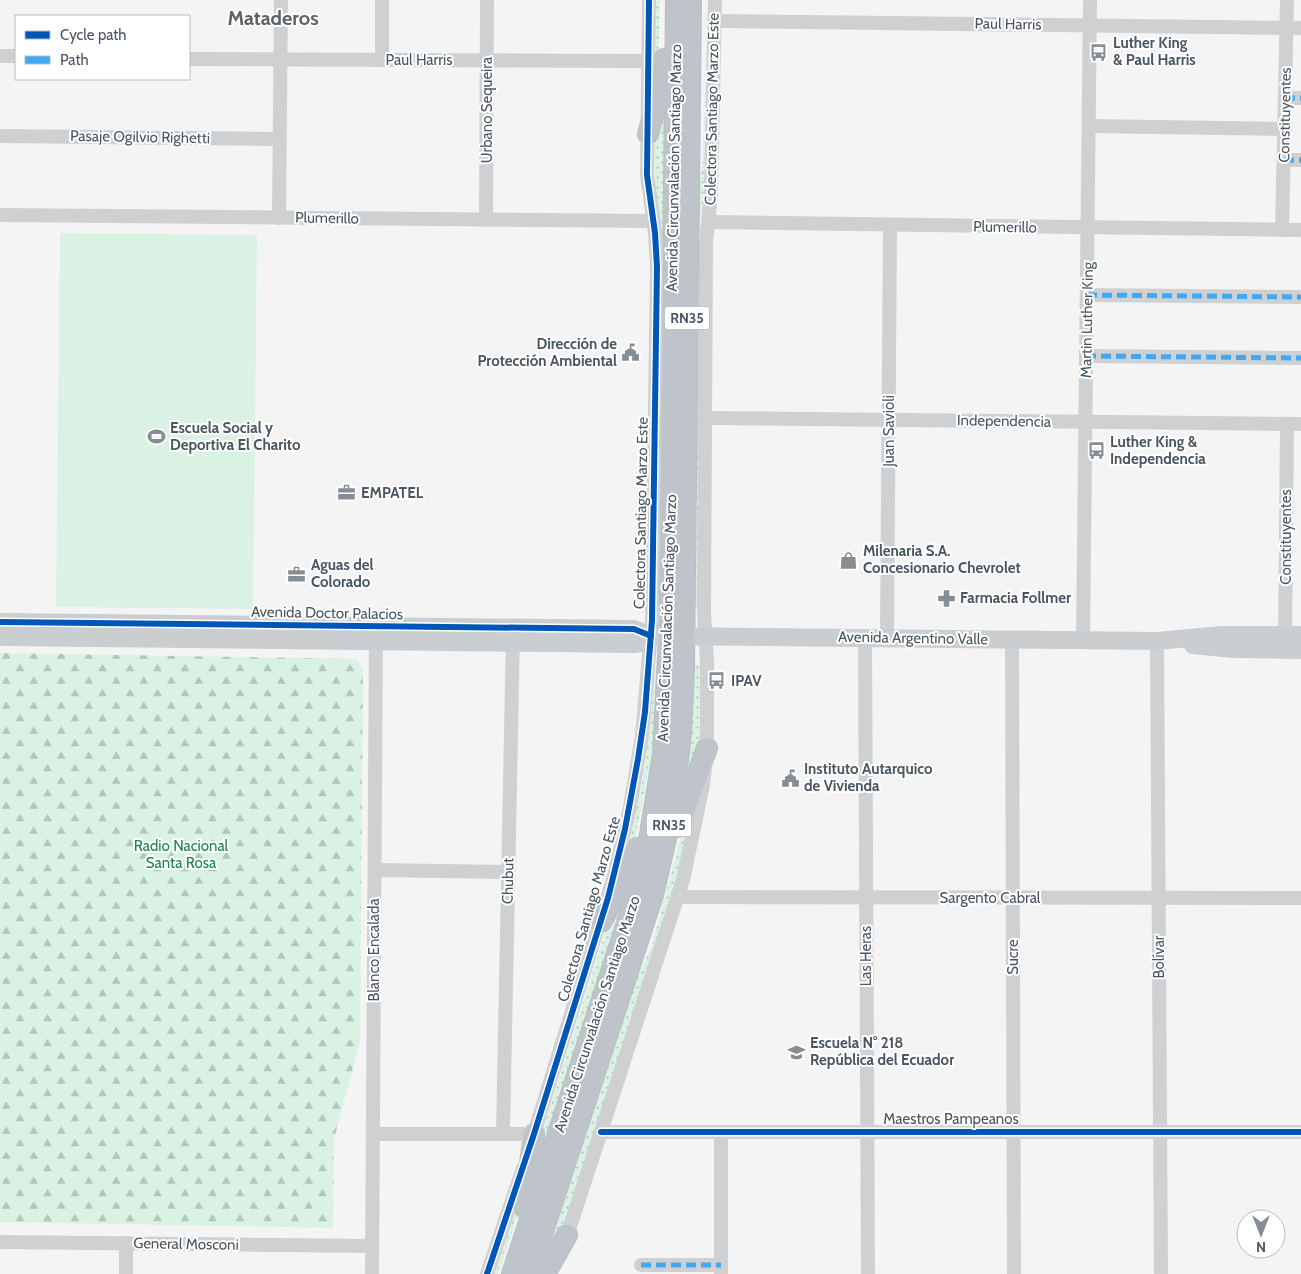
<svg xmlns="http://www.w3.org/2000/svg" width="1301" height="1274" font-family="Cabin,sans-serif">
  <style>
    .grass { fill: url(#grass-dots) }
    .forest { fill: url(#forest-firs) }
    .pitch { fill: #d9f2e3 }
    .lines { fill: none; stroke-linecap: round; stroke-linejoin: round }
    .highway-casing { stroke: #b9bec3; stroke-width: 22 }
    .minor { stroke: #ced0d2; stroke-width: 14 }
    .major { stroke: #caced1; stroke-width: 18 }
    .highway { stroke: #bec4c9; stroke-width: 20 }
    .quiet { stroke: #3fa9f5; stroke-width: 5; stroke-dasharray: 10 5; stroke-linecap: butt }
    .cycleway-casing { stroke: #fff; stroke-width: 9 }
    .cycleway { stroke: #0057b8; stroke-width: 6 }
    .labels { text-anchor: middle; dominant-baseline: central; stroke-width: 4; stroke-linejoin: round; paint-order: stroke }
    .shield { fill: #fff; stroke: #808990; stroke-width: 1 }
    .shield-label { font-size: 14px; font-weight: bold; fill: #4a5661 }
    .street-label { font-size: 15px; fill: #4a5661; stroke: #fff }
    .poi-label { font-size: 15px; font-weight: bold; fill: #4a5661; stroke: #fff; text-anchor: start }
    .park-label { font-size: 15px; fill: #17864f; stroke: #fff }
    .district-label { font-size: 20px; font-weight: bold; fill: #5f6368; stroke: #fff }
  </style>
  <defs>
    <pattern id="grass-dots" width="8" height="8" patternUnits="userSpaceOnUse" patternTransform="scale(1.25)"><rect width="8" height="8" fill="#d9f2e3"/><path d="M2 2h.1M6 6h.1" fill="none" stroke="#b2c7bb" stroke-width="1.8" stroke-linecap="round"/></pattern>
    <pattern id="forest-firs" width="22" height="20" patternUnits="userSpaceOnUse" patternTransform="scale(1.25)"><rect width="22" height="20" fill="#d9f2e3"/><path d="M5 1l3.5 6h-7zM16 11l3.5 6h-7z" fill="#b2c7bb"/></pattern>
  </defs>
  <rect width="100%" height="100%" fill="#f4f4f4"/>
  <!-- grass -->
  <g class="grass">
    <polygon points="656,0 660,0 658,81 656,81"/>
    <polygon points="707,7 705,185 698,236 701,474 697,608 694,611 696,212 703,160"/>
    <polygon points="666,88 660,610 658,608 664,245 655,188 654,150"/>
    <polygon points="696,664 701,666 701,740 682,801 692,666"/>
    <path d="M659,666v45l-24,131 -10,19c16,-63 27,-127 29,-193z"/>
    <polygon points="690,803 684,848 673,893 565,1221 540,1271 632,989 652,945"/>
    <polygon points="633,874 534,1186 543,1130 606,930"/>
    <polygon points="517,1208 520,1209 498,1274 495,1274"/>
  </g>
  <!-- forest -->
  <polygon class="forest" points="0,653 356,659 363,668 360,1041 334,1139 333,1228 0,1222"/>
  <!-- pitch -->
  <polygon class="pitch" points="60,233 257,235 253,609 56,607"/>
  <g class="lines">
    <defs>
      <g id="highway">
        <polyline points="648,134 661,85 664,59"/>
        <polyline points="678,827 707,748"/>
        <polyline points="601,922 627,874 637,848"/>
        <polyline points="524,1207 534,1134"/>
        <polyline points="512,1274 632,908 650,834 663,753 669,636 676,0"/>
        <polyline points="529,1274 653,895 666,839 676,777 681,733 684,669 691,0"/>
        <polyline points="545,1274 567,1235"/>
      </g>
    </defs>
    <!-- highway casing -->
    <use href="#highway" class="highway-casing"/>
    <!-- minor -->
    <g class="minor">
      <polyline points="714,21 1301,28"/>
      <polyline points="0,56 16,56"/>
      <polyline points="189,59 649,61"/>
      <polyline points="382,60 382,0"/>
      <polyline points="1285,98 1301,98"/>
      <polyline points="1089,126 1285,129"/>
      <polyline points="0,136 279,139"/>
      <polyline points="1284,160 1301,160"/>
      <polyline points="0,215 654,221"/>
      <polyline points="279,218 281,0"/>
      <polyline points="486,220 487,0"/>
      <polyline points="708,222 1301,230"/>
      <polyline points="1282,230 1287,0"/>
      <polyline points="1087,295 1301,297"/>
      <polyline points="1086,356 1301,358"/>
      <polyline points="707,418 1301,424"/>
      <polyline points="865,638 868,1274"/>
      <polyline points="887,638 890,225"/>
      <polyline points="1012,639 1014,1274"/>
      <polyline points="1083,640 1090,0"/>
      <polyline points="1157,641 1161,1274"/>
      <polyline points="1285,644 1287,424"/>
      <polyline points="375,870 508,872"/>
      <polyline points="678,897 1301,898"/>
      <polyline points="601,1132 1301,1132"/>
      <polyline points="721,1132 721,1274"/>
      <polyline points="373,1134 534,1134"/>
      <polyline points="503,1134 513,633"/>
      <polyline points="531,1143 614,876 630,807 642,736 652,620 657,267 655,233 647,175 649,0"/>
      <polyline points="0,1242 372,1246"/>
      <polyline points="565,1242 683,880 703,785 707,748 707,662 704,613 706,242 711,194 715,0"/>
      <polyline points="641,1265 721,1265"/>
      <polyline points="126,1274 126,1243"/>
      <polyline points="372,1274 376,632"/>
      <polyline points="487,1274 523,1168"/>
    </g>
    <!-- major -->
    <g class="major">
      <polyline points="0,622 634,629 651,636 1157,641 1222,635 1301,635"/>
      <polyline points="0,637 634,644 641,643 651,636"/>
      <polyline points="1193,645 1233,649 1301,650"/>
    </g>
    <!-- highway -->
    <use href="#highway" class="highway"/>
    <!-- quiet -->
    <g class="quiet">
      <polyline points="1285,98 1301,98"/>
      <polyline points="1284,160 1301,160"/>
      <polyline points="1087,295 1301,297"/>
      <polyline points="1086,356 1301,358"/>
      <polyline points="641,1265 721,1265"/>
    </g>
    <defs>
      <g id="cycleway">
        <polyline points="0,622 634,629 651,636"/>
        <polyline points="601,1132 1301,1132"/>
        <polyline points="487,1274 534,1134 608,898 625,829 638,759 645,712 652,620 657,267 655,233 647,175 649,0"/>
      </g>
    </defs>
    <!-- cycleway casing -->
    <use href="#cycleway" class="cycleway-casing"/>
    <!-- cycleway -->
    <use href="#cycleway" class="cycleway"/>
  </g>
  <!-- icons -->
  <defs>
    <symbol id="bus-bare" viewBox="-9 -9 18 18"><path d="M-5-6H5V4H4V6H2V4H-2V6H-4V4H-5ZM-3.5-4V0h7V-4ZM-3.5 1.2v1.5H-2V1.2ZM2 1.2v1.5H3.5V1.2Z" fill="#868d94" stroke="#fff" stroke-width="2.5" paint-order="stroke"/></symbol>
    <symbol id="civic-bare" viewBox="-9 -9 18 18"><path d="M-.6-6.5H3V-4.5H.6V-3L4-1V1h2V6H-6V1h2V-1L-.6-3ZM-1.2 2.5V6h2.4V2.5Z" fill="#868d94" stroke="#fff" stroke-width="2.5" paint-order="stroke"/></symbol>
    <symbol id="stadium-bare" viewBox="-9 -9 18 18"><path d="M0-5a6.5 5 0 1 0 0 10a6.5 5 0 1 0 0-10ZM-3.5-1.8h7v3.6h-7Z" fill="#868d94" stroke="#fff" stroke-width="2.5" paint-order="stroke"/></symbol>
    <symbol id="office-bare" viewBox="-9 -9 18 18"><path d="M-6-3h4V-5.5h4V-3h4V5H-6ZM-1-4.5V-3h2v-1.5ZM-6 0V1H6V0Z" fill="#868d94" stroke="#fff" stroke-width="2.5" paint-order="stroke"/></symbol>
    <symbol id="shop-bare" viewBox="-9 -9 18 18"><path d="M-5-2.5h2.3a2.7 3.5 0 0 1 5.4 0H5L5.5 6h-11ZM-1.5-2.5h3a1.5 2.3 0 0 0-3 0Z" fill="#868d94" stroke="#fff" stroke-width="2.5" paint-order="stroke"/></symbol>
    <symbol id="pharmacy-bare" viewBox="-9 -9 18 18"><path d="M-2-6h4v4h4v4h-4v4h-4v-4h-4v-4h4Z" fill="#868d94" stroke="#fff" stroke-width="2.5" paint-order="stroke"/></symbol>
    <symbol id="school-bare" viewBox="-9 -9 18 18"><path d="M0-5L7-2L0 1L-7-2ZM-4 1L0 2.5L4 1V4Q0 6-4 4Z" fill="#868d94" stroke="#fff" stroke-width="2.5" paint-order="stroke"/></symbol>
  </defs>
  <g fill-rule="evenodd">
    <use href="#bus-bare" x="1086" y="40" width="25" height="25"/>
    <use href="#civic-bare" x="618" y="340" width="25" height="25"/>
    <use href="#stadium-bare" x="144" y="424" width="25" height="25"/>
    <use href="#bus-bare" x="1084" y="438" width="25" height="25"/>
    <use href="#office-bare" x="334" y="480" width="25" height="25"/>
    <use href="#shop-bare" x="836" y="548" width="25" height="25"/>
    <use href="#office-bare" x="284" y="562" width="25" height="25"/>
    <use href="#pharmacy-bare" x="934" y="586" width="25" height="25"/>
    <use href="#bus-bare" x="704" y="668" width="25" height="25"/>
    <use href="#civic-bare" x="778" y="766" width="25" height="25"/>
    <use href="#school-bare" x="784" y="1040" width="25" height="25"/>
  </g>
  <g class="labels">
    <!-- shield labels -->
    <g class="shield">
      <rect x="664.5" y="306.5" width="45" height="23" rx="4"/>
      <rect x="646.5" y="813.5" width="45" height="23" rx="4"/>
    </g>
    <g class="shield-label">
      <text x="687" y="318">RN35</text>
      <text x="669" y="825">RN35</text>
    </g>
    <!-- street labels -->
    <g class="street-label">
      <text transform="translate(1008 24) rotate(1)">Paul Harris</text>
      <text x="419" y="60">Paul Harris</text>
      <text transform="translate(712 109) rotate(-89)">Colectora Santiago Marzo Este</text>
      <text transform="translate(487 110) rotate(-90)">Urbano Sequeira</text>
      <text transform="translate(1285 115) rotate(-89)">Constituyentes</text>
      <text transform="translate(140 137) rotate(1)">Pasaje Ogilvio Righetti</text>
      <text transform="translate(674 168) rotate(-89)">Avenida Circunvalación Santiago Marzo</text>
      <text transform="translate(327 218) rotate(1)">Plumerillo</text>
      <text transform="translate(1005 227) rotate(1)">Plumerillo</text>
      <text transform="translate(1087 320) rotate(-89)">Martin Luther King</text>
      <text transform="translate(1004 421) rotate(1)">Independencia</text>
      <text transform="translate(889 431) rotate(-90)">Juan Savioli</text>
      <text transform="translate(641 513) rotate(-89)">Colectora Santiago Marzo Este</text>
      <text transform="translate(1286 537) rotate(-90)">Constituyentes</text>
      <text transform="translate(327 613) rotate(1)">Avenida Doctor Palacios</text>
      <text transform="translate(667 618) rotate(-88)">Avenida Circunvalación Santiago Marzo</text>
      <text transform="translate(913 638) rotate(1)">Avenida Argentino Valle</text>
      <text transform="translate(508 881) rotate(-89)">Chubut</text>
      <text x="990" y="898">Sargento Cabral</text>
      <text transform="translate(589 909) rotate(-74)">Colectora Santiago Marzo Este</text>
      <text transform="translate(374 950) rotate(-90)">Blanco Encalada</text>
      <text transform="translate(866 956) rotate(-90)">Las Heras</text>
      <text transform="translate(1013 957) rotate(-90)">Sucre</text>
      <text transform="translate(1159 957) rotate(-90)">Bolívar</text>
      <text transform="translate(597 1014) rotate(-72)">Avenida Circunvalación Santiago Marzo</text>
      <text x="951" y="1119">Maestros Pampeanos</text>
      <text transform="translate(186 1244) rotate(1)">General Mosconi</text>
    </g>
    <!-- poi labels -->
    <g class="poi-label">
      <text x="1113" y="43">Luther King<tspan x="1113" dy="17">&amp; Paul Harris</tspan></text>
      <text x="617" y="344" text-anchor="end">Dirección de<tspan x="617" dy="17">Protección Ambiental</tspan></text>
      <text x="170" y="428">Escuela Social y<tspan x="170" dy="17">Deportiva El Charito</tspan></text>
      <text x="1110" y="442">Luther King &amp;<tspan x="1110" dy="17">Independencia</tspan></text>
      <text x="361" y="493">EMPATEL</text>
      <text x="863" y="551">Milenaria S.A.<tspan x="863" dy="17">Concesionario Chevrolet</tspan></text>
      <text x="311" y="565">Aguas del<tspan x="311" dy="17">Colorado</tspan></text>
      <text x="960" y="598">Farmacia Follmer</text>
      <text x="731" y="681">IPAV</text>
      <text x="804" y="769">Instituto Autarquico<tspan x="804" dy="17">de Vivienda</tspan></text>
      <text x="810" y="1043">Escuela N° 218<tspan x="810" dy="17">República del Ecuador</tspan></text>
    </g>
    <!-- park labels -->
    <g class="park-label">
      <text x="181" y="846">Radio Nacional<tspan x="181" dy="17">Santa Rosa</tspan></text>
    </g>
    <!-- district labels -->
    <g class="district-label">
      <text x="273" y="18">Mataderos</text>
    </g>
  </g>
  <!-- legend -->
  <rect x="15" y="15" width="175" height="65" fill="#ffffff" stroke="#b7bbc0"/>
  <rect x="25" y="31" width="25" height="8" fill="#0057b8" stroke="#b7bbc0"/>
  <text x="60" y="40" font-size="15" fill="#4a5661">Cycle path</text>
  <rect x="25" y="56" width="25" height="8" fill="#3fa9f5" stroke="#b7bbc0"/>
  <text x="60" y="65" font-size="15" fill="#4a5661">Path</text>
  <!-- north arrow -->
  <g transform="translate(1261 1234) rotate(180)"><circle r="24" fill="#ffffff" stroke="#b7bbc0"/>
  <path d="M0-4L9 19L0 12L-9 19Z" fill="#868d94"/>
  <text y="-8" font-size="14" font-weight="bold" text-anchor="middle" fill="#4a5661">N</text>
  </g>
</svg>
